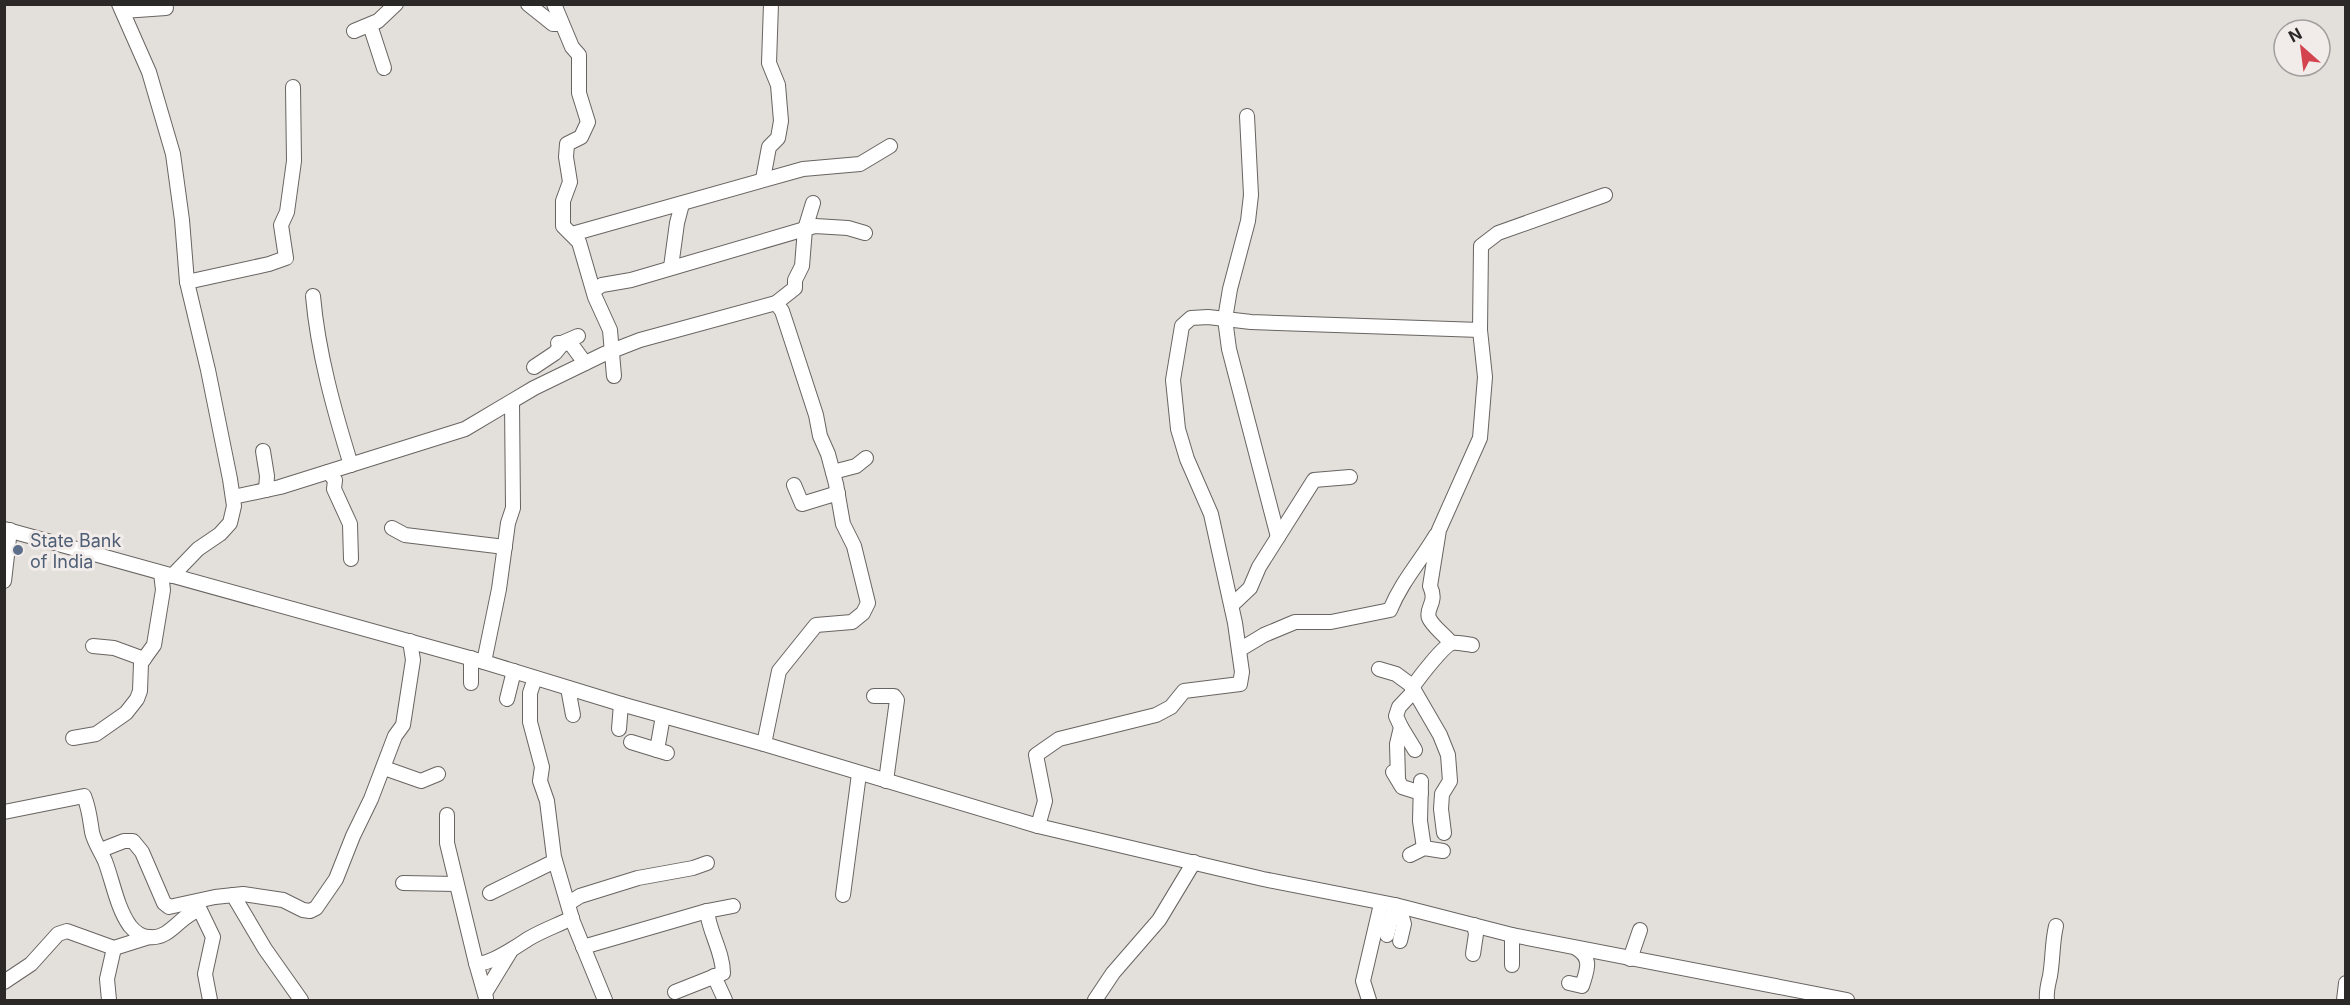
<svg xmlns="http://www.w3.org/2000/svg" width="2350" height="1005" font-family="Inter,sans-serif">
  <style>
    .lines { fill: none; stroke-linecap: round; stroke-linejoin: round }
    .minor-casing { stroke: #686461; stroke-width: 16 }
    .minor { stroke: #fff; stroke-width: 14 }
    .service-dot { fill: #5c6f8a; stroke: #f1ece9; stroke-width: 2 }
    .labels { text-anchor: middle; dominant-baseline: central; stroke-width: 6; stroke-linejoin: round; paint-order: stroke }
    .service-label { font-size: 18px; fill: #4e5e75; stroke: #f1ece9; text-anchor: start }
  </style>
  <rect width="100%" height="100%" fill="#e3dfdb"/>
  <g class="lines">
    <defs>
      <g id="minor">
        <polyline points="119,4 149,72 173,154 182,220 187,282 208,370 230,479 234,506 230,523 220,534 198,549 172,576"/>
        <polyline points="528,4 553,24 562,24"/>
        <polyline points="554,4 572,47 579,55 579,93 588,122 581,137 567,144 566,157 570,182 563,201 563,226 579,242 595,297 610,330 614,376"/>
        <polyline points="123,11 166,8"/>
        <polyline points="370,25 384,68"/>
        <polyline points="354,31 378,21 396,4"/>
        <polyline points="1247,116 1251,195 1248,221 1230,289 1225,319 1229,349 1278,537"/>
        <polyline points="763,179 769,147 778,138 781,121 778,85 769,63 771,4"/>
        <polyline points="572,234 803,169 860,164 890,146"/>
        <polyline points="671,267 677,223 682,204"/>
        <polyline points="187,282 269,264 286,258 281,225 287,212 294,161 293,87"/>
        <polyline points="594,290 602,285 631,280 815,226 848,228 865,233"/>
        <path d="M313,296c5,57 21,114 38,169"/>
        <polyline points="776,303 795,288 795,280 802,266 805,229 813,203"/>
        <polyline points="558,343 571,344 585,363"/>
        <polyline points="534,367 555,353 564,342 578,336"/>
        <polyline points="263,451 267,476 266,490"/>
        <polyline points="328,472 335,480 334,489 350,524 351,559"/>
        <polyline points="833,472 856,466 866,458"/>
        <polyline points="794,485 802,504 838,493"/>
        <polyline points="233,497 280,487 465,429 534,388 604,354 640,340 776,303 782,311 786,323 816,415 820,436 828,454 836,484 843,524 854,546 868,603 863,613 852,622 816,625 779,671 764,744"/>
        <polyline points="392,528 405,535 505,547"/>
        <polyline points="4,529 484,662 621,704 764,744 1038,826 1263,879 1395,905 1512,935 1847,1000"/>
        <polyline points="4,581 10,530"/>
        <polyline points="1232,605 1250,588 1259,567 1314,480 1350,477"/>
        <path d="M1451,643c-6,-8 -18,-16 -22,-25 -4,-10 9,-15 1,-32l9,-56 41,-92 5,-61 -5,-47 1,-84 17,-13 107,-38"/>
        <polyline points="93,646 114,648 144,659"/>
        <path d="M1239,650l25,-15 31,-13h36l59,-12c12,-29 30,-48 46,-75"/>
        <polyline points="484,662 499,589 508,523 513,508 512,402"/>
        <polyline points="1379,669 1396,674 1411,685 1440,735 1448,755 1450,781 1442,794 1441,809 1444,833"/>
        <polyline points="535,678 530,693 530,722 542,767 540,781 547,801 554,857 573,922 605,1000"/>
        <polyline points="471,683 471,658"/>
        <polyline points="568,688 573,715"/>
        <path d="M1412,688c6,-9 31,-42 40,-45 5,-1 14,1 20,2"/>
        <polyline points="874,696 894,696 897,700 886,781"/>
        <polyline points="507,699 514,671"/>
        <polyline points="1401,727 1415,750"/>
        <polyline points="619,729 621,704"/>
        <polyline points="73,738 96,734 126,713 137,699 140,691 141,663 154,645 163,590 161,573"/>
        <polyline points="631,742 667,753"/>
        <polyline points="657,750 663,716"/>
        <polyline points="384,768 421,781 438,774"/>
        <polyline points="1393,772 1402,787 1421,793"/>
        <polyline points="1398,778 1397,744 1401,727 1396,716 1399,707 1414,691"/>
        <polyline points="1421,781 1420,821 1424,848"/>
        <path d="M4,812l80,-16c5,12 6,23 8,36 2,10 9,20 13,29 8,21 12,47 25,65 5,6 11,11 19,11 22,3 32,-24 51,-27l13,27 -8,37 5,26"/>
        <path d="M447,815v28l29,120c13,3 41,-17 52,-24 13,-8 30,-14 44,-21"/>
        <polyline points="1038,826 1045,801 1036,755 1059,739 1156,715 1171,707 1184,691 1240,684 1242,672 1235,623 1211,514 1187,459 1178,429 1173,380 1182,326 1191,318 1208,317 1251,322 1480,330"/>
        <polyline points="101,850 124,841 133,841 142,852 164,903 169,907 215,897 243,894 283,900 303,910 310,911 316,908 336,879 353,836 371,799 395,736 403,725 413,660 410,641"/>
        <polyline points="1410,855 1424,848 1443,851"/>
        <polyline points="403,883 456,884"/>
        <polyline points="490,893 555,861"/>
        <polyline points="233,895 265,949 301,1000"/>
        <polyline points="843,895 859,774"/>
        <polyline points="569,903 580,896 638,878 693,868 707,863"/>
        <polyline points="1394,910 1401,913 1404,924 1400,941"/>
        <polyline points="1387,935 1395,905"/>
        <polyline points="583,947 707,911 733,906"/>
        <polyline points="1473,954 1476,934 1474,925"/>
        <polyline points="1630,959 1640,930"/>
        <polyline points="476,963 486,998"/>
        <polyline points="1512,965 1512,935"/>
        <polyline points="714,976 725,1000"/>
        <polyline points="4,982 31,964 58,934 67,931 114,948 149,937"/>
        <path d="M1569,983l13,3c5,-16 11,-28 -6,-38"/>
        <path d="M675,992l48,-19c0,-21 -14,-41 -16,-62"/>
        <polyline points="485,993 510,952"/>
        <polyline points="109,1000 107,979 114,948"/>
        <polyline points="1095,1000 1113,973 1159,920 1194,862"/>
        <polyline points="1369,1000 1363,981 1381,904"/>
        <path d="M2047,1000c-1,-9 1,-15 3,-24 3,-17 2,-33 6,-50"/>
        <polyline points="2344,1000 2346,983"/>
      </g>
    </defs>
    <!-- minor casing -->
    <use href="#minor" class="minor-casing"/>
    <!-- minor -->
    <use href="#minor" class="minor"/>
  </g>
  <!-- markers -->
  <circle class="service-dot" cx="18" cy="550" r="6"/>
  <g class="labels">
    <!-- service labels -->
    <g class="service-label">
      <text x="30" y="540">State Bank<tspan x="30" dy="21">of India</tspan></text>
    </g>
  </g>
  <!-- border -->
  <rect width="2350" height="1005" fill="none" stroke="#2b2928" stroke-width="12"/>
  <!-- north arrow -->
  <g transform="translate(2302 48) rotate(332)"><circle r="28" fill="#f1ece9" stroke="#a29e9c" stroke-width="1.5"/>
  <path d="M0-4.5L10 22L0 15L-10 22Z" fill="#d4444e"/>
  <text y="-9" font-size="16" font-weight="bold" text-anchor="middle" fill="#2b2928">N</text>
  </g>
</svg>
